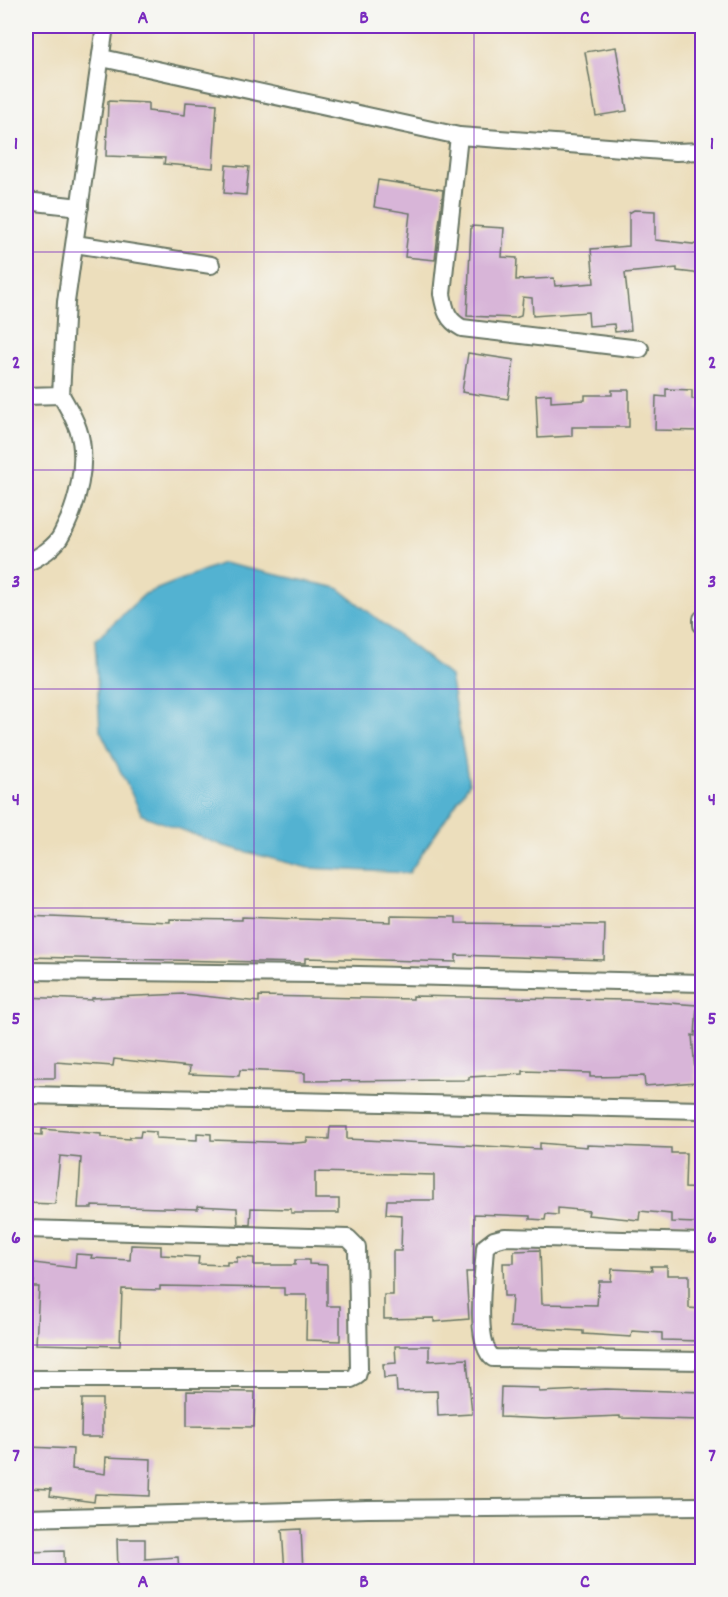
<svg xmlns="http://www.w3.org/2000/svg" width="728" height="1597" font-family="Dekko,sans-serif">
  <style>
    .water { fill: #53b2d1; stroke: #397882; stroke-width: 1.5 }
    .building { fill: #d8b5d8 }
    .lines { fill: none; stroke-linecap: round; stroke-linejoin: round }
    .street-casing { stroke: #677564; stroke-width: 20 }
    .street { stroke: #fff; stroke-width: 16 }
    .grid { fill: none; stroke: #7b2cbf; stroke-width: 1.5; stroke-opacity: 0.55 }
    .neatline { fill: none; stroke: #7b2cbf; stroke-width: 2 }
    .grid-label { font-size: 20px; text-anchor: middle; font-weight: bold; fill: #7b2cbf }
  </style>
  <rect width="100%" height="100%" fill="#f6f6f2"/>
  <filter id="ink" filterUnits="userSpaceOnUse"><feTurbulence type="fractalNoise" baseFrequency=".0167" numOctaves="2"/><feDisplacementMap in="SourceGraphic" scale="12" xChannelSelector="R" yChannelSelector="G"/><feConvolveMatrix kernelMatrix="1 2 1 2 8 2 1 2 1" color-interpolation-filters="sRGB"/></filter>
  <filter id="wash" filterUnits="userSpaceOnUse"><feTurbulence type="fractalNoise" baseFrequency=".008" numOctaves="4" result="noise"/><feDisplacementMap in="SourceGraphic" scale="24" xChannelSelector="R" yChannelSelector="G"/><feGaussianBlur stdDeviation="1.35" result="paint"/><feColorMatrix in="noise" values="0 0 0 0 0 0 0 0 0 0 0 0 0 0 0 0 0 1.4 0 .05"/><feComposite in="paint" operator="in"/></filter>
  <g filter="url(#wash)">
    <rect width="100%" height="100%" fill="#ecdebc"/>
    <!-- water -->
    <polygon class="water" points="222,563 338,588 450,676 469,784 409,873 308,868 224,846 142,815 100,730 95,640 145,594"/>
    <g id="blocks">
      <!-- building -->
      <g class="building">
        <polygon points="616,47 627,111 596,116 585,52"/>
        <polygon points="108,101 148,103 148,111 185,115 186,102 217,104 213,168 164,164 165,158 106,156"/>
        <polygon points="226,165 249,167 246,195 224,193"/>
        <polygon points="378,180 443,190 435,260 405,257 410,213 374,207"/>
        <polygon points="634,210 655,211 655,240 702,245 702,274 677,271 677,268 625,273 631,330 615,332 614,324 589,326 588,312 533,316 532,298 523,297 521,316 515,318 467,316 471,226 504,228 502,257 517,258 516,280 554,278 555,286 594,283 591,249 629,246 629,213"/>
        <polygon points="468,353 514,360 508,399 462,392"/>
        <polygon points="666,389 692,390 692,399 700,399 699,410 702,410 702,431 655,430 656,396 666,397"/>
        <polygon points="612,390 629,390 629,427 572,427 572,436 538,438 536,395 551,394 551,402 585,400 585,395 612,395"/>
        <polygon points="26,916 170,922 170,919 242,920 242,917 391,922 391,916 456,917 456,923 605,925 604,960 456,955 456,962 305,958 305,963 26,957"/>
        <polygon points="184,994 259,1002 259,996 413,999 413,996 626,1000 697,1005 695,1036 692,1035 696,1082 645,1086 644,1076 590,1077 590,1073 523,1071 523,1074 469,1077 469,1080 305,1081 305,1073 240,1070 239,1076 189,1074 190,1067 114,1059 113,1066 55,1062 55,1078 26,1078 26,997 92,1000 92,998"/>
        <polygon points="330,1127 347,1127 347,1139 540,1149 540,1143 587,1147 587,1145 671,1148 671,1153 686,1153 685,1188 702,1189 702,1215 696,1215 696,1223 671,1222 671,1214 640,1211 639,1220 588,1215 589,1211 558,1208 558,1215 546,1214 545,1220 530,1219 530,1216 474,1214 473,1272 466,1272 469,1319 434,1322 434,1318 384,1319 384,1295 393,1295 393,1251 401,1251 402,1215 386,1214 387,1200 434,1200 434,1175 315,1172 315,1199 339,1199 339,1213 291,1213 291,1209 251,1208 250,1225 238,1224 237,1208 198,1206 198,1209 92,1206 92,1208 78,1208 81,1158 60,1156 55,1204 26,1203 29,1134 42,1135 42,1129 101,1134 101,1137 130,1139 130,1137 140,1137 141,1131 156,1132 156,1138 197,1140 197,1133 211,1134 211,1140 295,1143 307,1142 307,1138 329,1139"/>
        <polygon points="131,1245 161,1246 161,1255 199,1257 198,1264 227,1265 227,1262 237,1262 237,1257 254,1258 254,1265 295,1265 295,1260 309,1260 309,1264 327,1265 327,1306 340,1306 340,1341 306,1340 307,1295 284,1295 284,1288 160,1286 160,1290 122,1289 120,1346 36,1344 39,1287 33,1287 34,1281 26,1280 26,1262 75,1268 76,1254 92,1255 91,1258 130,1260"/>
        <polygon points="540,1250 542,1304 597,1305 599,1281 611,1281 612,1269 652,1271 651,1266 667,1266 667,1275 689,1275 689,1308 702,1309 702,1341 662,1340 662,1333 632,1331 631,1337 583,1334 583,1331 510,1327 512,1296 504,1296 503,1263 514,1263 514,1251"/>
        <polygon points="395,1346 429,1346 429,1361 467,1359 472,1414 438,1416 437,1391 397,1392 396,1377 384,1378 383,1364 396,1363"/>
        <polygon points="501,1387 539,1388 539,1392 606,1389 702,1392 702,1420 620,1418 620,1416 546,1419 500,1417"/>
        <polygon points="187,1391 255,1392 254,1427 187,1426"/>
        <polygon points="82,1399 102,1399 102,1437 81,1437"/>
        <polygon points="30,1447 73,1449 72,1469 105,1474 106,1457 151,1459 150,1496 95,1494 94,1502 50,1496 51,1489 28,1488"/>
        <polygon points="301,1529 303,1572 285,1572 282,1530"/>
        <polygon points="117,1539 145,1539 145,1559 178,1557 179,1572 118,1572"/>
        <polygon points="64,1551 65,1572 26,1572 26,1552"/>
      </g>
    </g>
  </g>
  <g filter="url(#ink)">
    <use href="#blocks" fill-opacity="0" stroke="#677564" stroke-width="1.5"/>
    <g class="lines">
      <defs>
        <g id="street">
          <polyline points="102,58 459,136 676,152 702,151"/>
          <path d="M459,136l-17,158c3,16 5,26 20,34l178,21"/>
          <polyline points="26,201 80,207"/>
          <polyline points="75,244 211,265"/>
          <polyline points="26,396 61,395 66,302 105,26"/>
          <path d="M26,563c12,-5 30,-16 36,-29 15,-28 27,-73 16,-105 -4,-12 -11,-23 -17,-34"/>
          <polyline points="702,619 702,625"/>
          <polyline points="26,971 317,974 702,983"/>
          <polyline points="26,1095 702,1110"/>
          <polyline points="26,1229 348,1238 357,1247 359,1369 357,1376 351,1379 26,1379"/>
          <path d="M702,1242l-197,-5 -11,3 -9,7c-1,25 -12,96 8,111l209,3"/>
          <polyline points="26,1518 368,1509 702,1506"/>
        </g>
      </defs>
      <!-- street casing -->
      <use href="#street" class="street-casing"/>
      <!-- street -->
      <use href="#street" class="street"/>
    </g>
  </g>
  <!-- grid -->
  <path class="grid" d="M254,26v1546M474,26v1546M26,252h676M26,470h676M26,689h676M26,908h676M26,1127h676M26,1345h676"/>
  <!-- margin -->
  <rect width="728" height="1597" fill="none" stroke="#f6f6f2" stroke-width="66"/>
  <rect x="33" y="33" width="662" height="1531" class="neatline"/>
  <g class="grid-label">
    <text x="143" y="23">A</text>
    <text x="364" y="23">B</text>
    <text x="585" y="23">C</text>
    <text x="16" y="149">1</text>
    <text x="712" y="149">1</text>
    <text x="16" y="368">2</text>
    <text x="712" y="368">2</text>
    <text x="16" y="587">3</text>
    <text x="712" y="587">3</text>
    <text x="16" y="805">4</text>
    <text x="712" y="805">4</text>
    <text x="16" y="1024">5</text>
    <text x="712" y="1024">5</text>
    <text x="16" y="1243">6</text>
    <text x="712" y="1243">6</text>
    <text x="16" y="1461">7</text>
    <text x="712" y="1461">7</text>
    <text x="143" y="1587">A</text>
    <text x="364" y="1587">B</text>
    <text x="585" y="1587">C</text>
  </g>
</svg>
